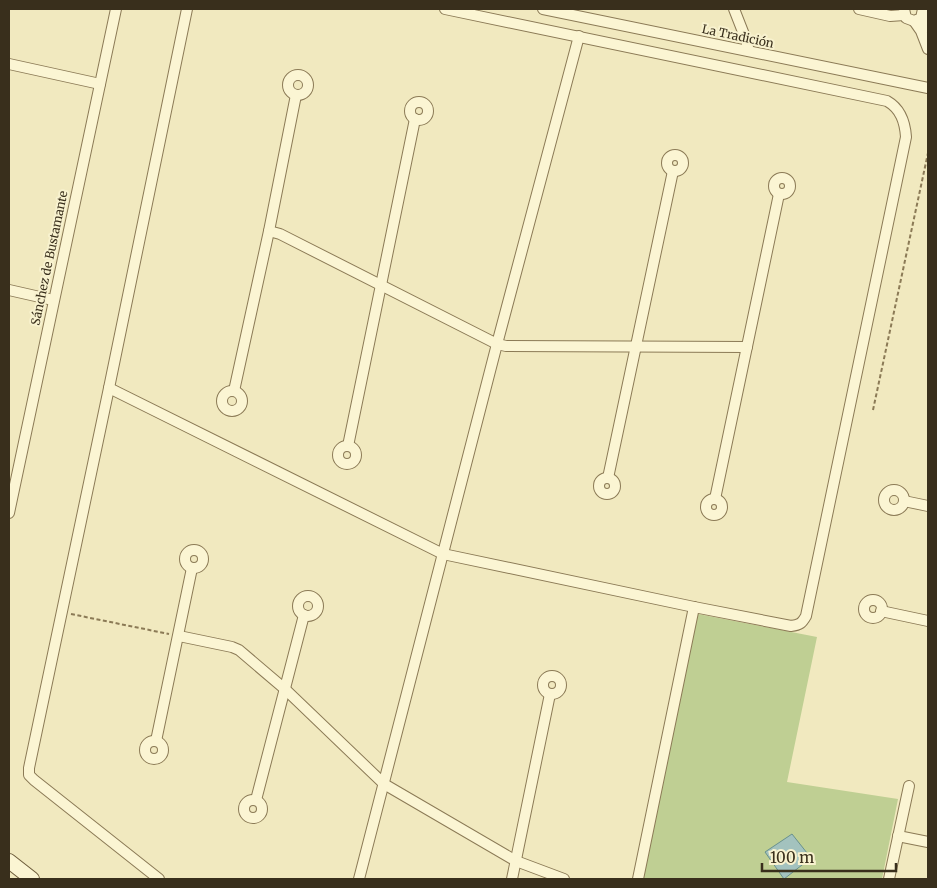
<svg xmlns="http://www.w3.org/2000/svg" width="937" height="888" font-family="Merriweather,serif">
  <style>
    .green { fill: #bfcf93 }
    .water { fill: #a3c2be; stroke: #69918d }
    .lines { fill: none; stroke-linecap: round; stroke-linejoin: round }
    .street-casing { stroke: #8b7a56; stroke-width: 12 }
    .secondary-casing { stroke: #6c5b3a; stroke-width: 16 }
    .path { stroke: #8b7a56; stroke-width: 2; stroke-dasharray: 4 2.5; stroke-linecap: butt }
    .street { stroke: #fbf5d3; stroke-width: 10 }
    .secondary { stroke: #fbf5d3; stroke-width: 14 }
    .labels { text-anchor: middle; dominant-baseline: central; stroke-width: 4; stroke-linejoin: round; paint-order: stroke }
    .street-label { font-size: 12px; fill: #392f1c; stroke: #f8f2cf }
  </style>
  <rect width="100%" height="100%" fill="#f1e9bf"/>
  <!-- green -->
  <polygon class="green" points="698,614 817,637 787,782 898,799 882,879 643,879"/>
  <!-- water -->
  <polygon class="water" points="792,834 811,858 784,879 765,852"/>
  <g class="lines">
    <defs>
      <g id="street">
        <polyline points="543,9 928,88"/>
        <polyline points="734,9 745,37 749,51"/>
        <polyline points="859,9 890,16 904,15"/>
        <polyline points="904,9 906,18 914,21 921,18 923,9"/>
        <polyline points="923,15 928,28"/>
        <polyline points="914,21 921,31 928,49"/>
        <polyline points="9,64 100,84"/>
        <circle cx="298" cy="85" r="10"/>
        <circle cx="419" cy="111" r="9"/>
        <circle cx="675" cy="163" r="8"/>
        <circle cx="782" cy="186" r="8"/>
        <polyline points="269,231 280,234 497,344 506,346 747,347"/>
        <polyline points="9,290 53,300"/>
        <path d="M109,388l334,166 251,53 97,19c9,-1 11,-3 15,-10l100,-479c-1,-15 -5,-28 -19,-36l-442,-92"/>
        <polyline points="234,391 269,231 296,95"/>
        <circle cx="232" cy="401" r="10"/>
        <circle cx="347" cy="455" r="9"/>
        <polyline points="348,446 415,119"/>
        <polyline points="608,478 673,171"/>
        <circle cx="607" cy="486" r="8"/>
        <circle cx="894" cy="500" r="10"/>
        <circle cx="714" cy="507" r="8"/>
        <polyline points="715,499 779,194"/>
        <polyline points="904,501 928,506"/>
        <polyline points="9,513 116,9"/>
        <circle cx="194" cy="559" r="9"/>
        <circle cx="308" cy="606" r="10"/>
        <circle cx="873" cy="609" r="9"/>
        <polyline points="881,611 928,621"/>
        <polyline points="179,636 232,647 239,650 286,690 384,784 516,861 564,879"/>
        <circle cx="552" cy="685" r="9"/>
        <circle cx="154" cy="750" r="9"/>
        <polyline points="156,741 192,568"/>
        <polyline points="256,800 304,615"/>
        <circle cx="253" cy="809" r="9"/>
        <polyline points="898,836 928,842"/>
        <polyline points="159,879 34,780 29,775 29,768 109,388 187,9"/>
        <polyline points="359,879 497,344 579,36"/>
        <polyline points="512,879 550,694"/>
        <polyline points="638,879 694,607"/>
        <polyline points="889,879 909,786"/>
      </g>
      <polyline id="secondary" points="9,861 32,879"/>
    </defs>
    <!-- street casing -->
    <use href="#street" class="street-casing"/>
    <!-- secondary casing -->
    <use href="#secondary" class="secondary-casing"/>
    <!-- path -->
    <g class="path">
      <polyline points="873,410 928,153"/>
      <polyline points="71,614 169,634"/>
    </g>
    <!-- street -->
    <use href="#street" class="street"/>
    <!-- secondary -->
    <use href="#secondary" class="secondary"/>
  </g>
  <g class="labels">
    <!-- street labels -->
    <g class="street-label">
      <text transform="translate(738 36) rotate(12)">La Tradición</text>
      <text transform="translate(49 258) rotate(-78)">Sánchez de Bustamante</text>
    </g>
  </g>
  <!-- border -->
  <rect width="937" height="888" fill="none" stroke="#392f1c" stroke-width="20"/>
  <!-- scale -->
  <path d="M762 863v8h134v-8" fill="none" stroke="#392f1c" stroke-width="2.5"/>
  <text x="770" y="863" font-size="15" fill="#392f1c" stroke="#f8f2cf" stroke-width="4" paint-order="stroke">100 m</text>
</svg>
